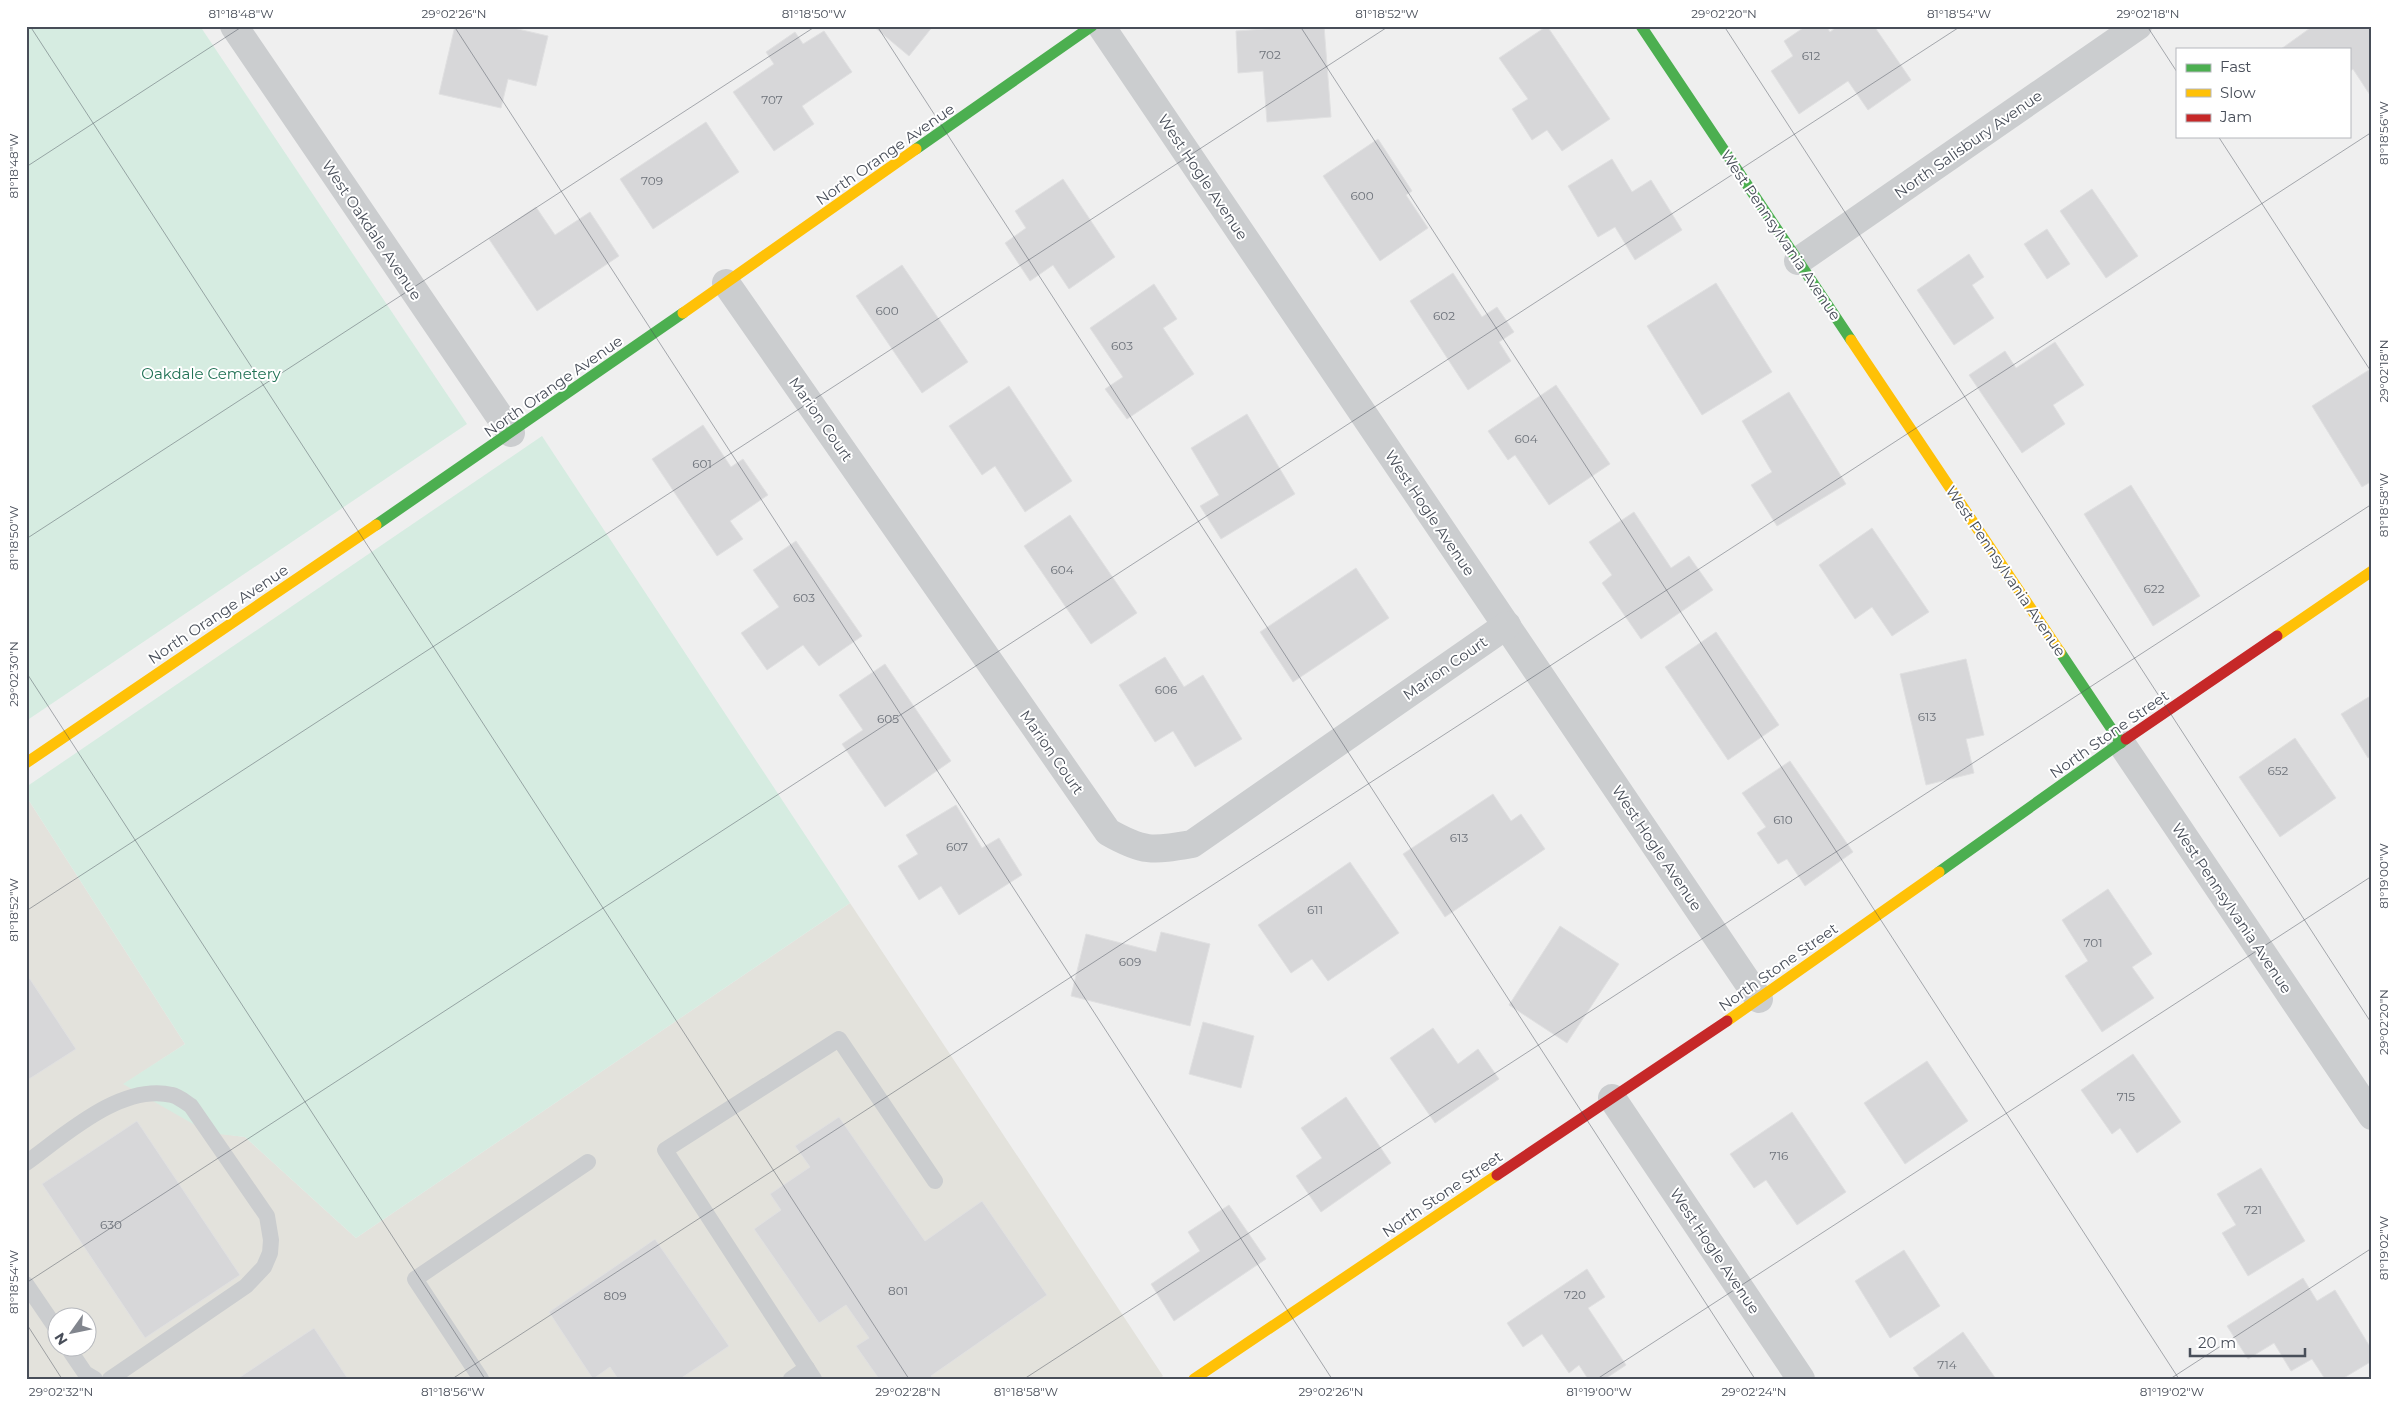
<svg xmlns="http://www.w3.org/2000/svg" width="2398" height="1405" font-family="Montserrat,sans-serif">
  <style>
    .commercial { fill: #e3e2dc; fill-rule: evenodd }
    .green { fill: #d6ece1 }
    .building { fill: #d7d7d9; stroke: #e0e0e1 }
    .lines { fill: none; stroke-linecap: round; stroke-linejoin: round }
    .lane { stroke: #cbcdcf; stroke-width: 16 }
    .street { stroke: #cbcdcf; stroke-width: 28 }
    .fast { stroke: #4caf50; stroke-width: 11 }
    .slow { stroke: #ffc107; stroke-width: 11 }
    .jam { stroke: #c62828; stroke-width: 11 }
    .ticks { fill: none; stroke: #484e59; stroke-width: 1; stroke-opacity: 0.45 }
    .labels { text-anchor: middle; dominant-baseline: central; stroke-width: 4; stroke-linejoin: round; paint-order: stroke }
    .number-label { font-size: 12px; fill: #6d727a }
    .street-label { font-size: 15px; fill: #484e59; stroke: #fff }
    .park-label { font-size: 15px; fill: #217255; stroke: #fff }
    .neatline { fill: none; stroke: #484e59; stroke-width: 2 }
    .ticks-label { font-size: 12px; text-anchor: middle; fill: #484e59 }
  </style>
  <rect width="100%" height="100%" fill="#efefef"/>
  <!-- commercial -->
  <path class="commercial" d="M26,796l159,248 -61,40 85,48 36,5 111,101 494,-335 313,473 -4,3h-1133zM58,1318h30v30h-30z"/>
  <!-- green -->
  <g class="green">
    <polygon points="26,26 200,26 467,424 26,721"/>
    <polygon points="542,436 850,903 356,1238 245,1137 209,1133 123,1084 185,1044 26,796 26,787"/>
  </g>
  <!-- building -->
  <g class="building">
    <polygon points="455,26 505,26 548,36 536,86 508,79 501,108 439,94"/>
    <polygon points="873,26 933,26 909,56"/>
    <polygon points="1305,26 1324,26 1331,117 1267,122 1263,71 1238,73 1236,31"/>
    <polygon points="1547,26 1610,119 1562,151 1547,130 1532,140 1512,109 1528,99 1499,58"/>
    <polygon points="1806,26 1826,26 1830,32 1838,26 1874,26 1911,80 1868,110 1848,81 1799,114 1771,71 1793,56 1784,41"/>
    <polygon points="2313,26 2372,26 2372,98 2353,69 2349,72 2349,49 2281,49"/>
    <polygon points="824,31 852,72 802,106 814,124 774,151 733,92 774,64 766,52 795,32 803,44"/>
    <polygon points="706,122 739,172 653,229 620,179"/>
    <polygon points="1378,139 1412,191 1406,195 1428,228 1380,261 1323,176"/>
    <polygon points="1612,159 1632,192 1651,180 1682,230 1635,260 1615,227 1598,237 1568,186"/>
    <polygon points="1063,179 1115,257 1069,289 1053,265 1030,281 1005,243 1026,228 1015,211"/>
    <polygon points="2092,189 2138,256 2106,278 2060,211"/>
    <polygon points="536,207 555,235 590,212 619,256 537,311 489,239"/>
    <polygon points="2047,229 2070,264 2047,279 2024,244"/>
    <polygon points="1969,254 1984,277 1972,285 1994,318 1954,345 1917,290"/>
    <polygon points="902,265 968,362 922,393 856,296"/>
    <polygon points="1453,273 1482,317 1497,307 1514,332 1499,342 1511,361 1468,390 1410,301"/>
    <polygon points="1716,283 1772,372 1702,415 1647,326"/>
    <polygon points="1154,284 1177,319 1163,328 1194,374 1127,419 1105,389 1123,377 1090,328"/>
    <polygon points="2055,342 2084,385 2053,405 2065,424 2022,453 1969,375 2005,351 2016,368"/>
    <polygon points="2372,368 2372,481 2362,487 2312,406"/>
    <polygon points="1556,385 1610,464 1549,505 1515,455 1508,460 1488,431"/>
    <polygon points="1009,386 1072,481 1025,512 995,466 982,475 949,426"/>
    <polygon points="1789,392 1846,484 1777,526 1751,485 1772,472 1742,421"/>
    <polygon points="1247,414 1295,494 1221,539 1200,506 1219,495 1191,448"/>
    <polygon points="703,425 731,467 743,459 768,495 730,521 743,539 717,556 652,459"/>
    <polygon points="2131,485 2200,596 2153,626 2084,514"/>
    <polygon points="1634,512 1671,568 1689,556 1713,590 1641,639 1602,583 1612,575 1589,542"/>
    <polygon points="1070,515 1137,613 1091,644 1024,546"/>
    <polygon points="1872,528 1929,612 1892,636 1872,607 1855,619 1819,565"/>
    <polygon points="796,541 862,636 819,666 803,645 767,670 741,633 779,607 753,570"/>
    <polygon points="1356,568 1389,618 1293,682 1260,632"/>
    <polygon points="1716,632 1779,725 1728,760 1665,667"/>
    <polygon points="1165,657 1184,687 1203,675 1242,739 1195,767 1173,731 1155,742 1119,685"/>
    <polygon points="1966,659 1984,735 1966,739 1974,773 1926,785 1900,674"/>
    <polygon points="885,664 951,761 885,807 842,744 863,730 839,695"/>
    <polygon points="2372,695 2372,756 2368,758 2341,714"/>
    <polygon points="2295,738 2336,798 2280,837 2239,777"/>
    <polygon points="1790,761 1853,852 1805,886 1787,859 1778,864 1757,833 1766,827 1742,793"/>
    <polygon points="1493,794 1511,821 1521,814 1545,849 1445,917 1403,854"/>
    <polygon points="956,805 982,848 999,838 1022,875 959,915 941,886 919,900 898,866 918,854 906,835"/>
    <polygon points="1350,862 1399,933 1328,981 1312,959 1291,973 1258,925"/>
    <polygon points="2108,889 2152,954 2132,967 2154,998 2102,1032 2065,976 2088,961 2062,920"/>
    <polygon points="1560,926 1619,964 1567,1043 1509,1005"/>
    <polygon points="1161,932 1210,944 1190,1026 1071,996 1086,934 1156,952"/>
    <polygon points="26,973 76,1049 26,1081"/>
    <polygon points="1203,1022 1254,1036 1241,1088 1189,1074"/>
    <polygon points="1433,1028 1458,1064 1478,1049 1499,1079 1435,1123 1390,1058"/>
    <polygon points="2133,1054 2181,1122 2137,1153 2120,1128 2112,1134 2081,1090"/>
    <polygon points="1927,1061 1968,1121 1905,1164 1864,1103"/>
    <polygon points="1346,1097 1391,1163 1321,1212 1296,1176 1322,1158 1301,1128"/>
    <polygon points="1792,1112 1846,1192 1797,1225 1766,1180 1754,1188 1730,1154"/>
    <polygon points="839,1117 925,1241 982,1201 1047,1295 931,1376 933,1379 879,1379 856,1346 869,1338 846,1305 819,1323 754,1229 781,1210 770,1194 810,1167 795,1146"/>
    <polygon points="137,1121 240,1275 145,1338 42,1184"/>
    <polygon points="2261,1168 2305,1241 2248,1276 2222,1233 2236,1225 2217,1194"/>
    <polygon points="1229,1205 1266,1259 1174,1321 1151,1284 1200,1251 1188,1232"/>
    <polygon points="655,1239 729,1346 680,1379 618,1379 610,1367 593,1379 549,1312"/>
    <polygon points="1904,1250 1940,1306 1890,1338 1855,1281"/>
    <polygon points="1587,1269 1605,1297 1588,1308 1626,1365 1605,1379 1588,1379 1579,1365 1569,1373 1542,1334 1523,1347 1507,1323"/>
    <polygon points="2303,1278 2317,1301 2335,1290 2372,1350 2372,1361 2342,1379 2325,1379 2312,1359 2291,1371 2274,1343 2248,1359 2227,1326"/>
    <polygon points="314,1328 348,1379 241,1379 240,1377"/>
    <polygon points="1963,1332 1996,1379 1921,1379 1913,1368"/>
  </g>
  <g class="lines">
    <!-- lane -->
    <g class="lane">
      <path d="M26,1163c39,-28 95,-80 146,-68 6,1 13,7 19,11l76,110 4,24 -1,13 -6,14 -18,19 -136,93"/>
      <polyline points="26,1284 58,1331"/>
      <polyline points="68,1348 85,1373 95,1379"/>
      <polyline points="481,1379 415,1279 588,1162"/>
      <polyline points="791,1379 807,1368"/>
      <polyline points="814,1379 665,1150 839,1039 935,1181"/>
    </g>
    <!-- street -->
    <g class="street">
      <polyline points="234,26 511,433"/>
      <polyline points="1101,26 1759,999"/>
      <polyline points="1798,261 2138,26"/>
      <path d="M726,283l382,549c35,20 44,19 84,12l315,-219"/>
      <polyline points="2121,743 2372,1116"/>
      <polyline points="1612,1098 1801,1379"/>
    </g>
    <!-- fast -->
    <g class="fast">
      <polyline points="1641,26 1851,340"/>
      <polyline points="916,149 1092,26"/>
      <polyline points="376,525 683,313"/>
      <polyline points="2060,652 2121,743"/>
      <polyline points="1939,872 2126,739"/>
    </g>
    <!-- slow -->
    <g class="slow">
      <polyline points="683,313 916,149"/>
      <polyline points="1851,340 2060,652"/>
      <polyline points="2277,636 2372,571"/>
      <polyline points="26,763 376,525"/>
      <polyline points="1727,1021 1939,872"/>
      <polyline points="1194,1379 1497,1175"/>
    </g>
    <!-- jam -->
    <g class="jam">
      <polyline points="2126,739 2277,636"/>
      <polyline points="1497,1175 1727,1021"/>
    </g>
  </g>
  <!-- ticks -->
  <path class="ticks" d="M30,26l879,1353M454,26l878,1353M877,26l878,1353M1300,26l879,1353M1724,26l648,998M2147,26l30,46M2218,136l154,237M26,167l217,-141M26,539l790,-513M26,672l459,707M26,911l1363,-885M26,1283l1935,-1257M26,1323l36,56M452,1379l1920,-1247M1024,1379l1348,-875M1597,1379l775,-503M2170,1379l202,-131"/>
  <g class="labels">
    <!-- number labels -->
    <g class="number-label">
      <text x="1270" y="54">702</text>
      <text x="1811" y="55">612</text>
      <text x="772" y="99">707</text>
      <text x="652" y="180">709</text>
      <text x="1362" y="195">600</text>
      <text x="887" y="310">600</text>
      <text x="1444" y="315">602</text>
      <text x="1122" y="345">603</text>
      <text x="1526" y="438">604</text>
      <text x="702" y="463">601</text>
      <text x="1062" y="569">604</text>
      <text x="2154" y="588">622</text>
      <text x="804" y="597">603</text>
      <text x="1166" y="689">606</text>
      <text x="1927" y="716">613</text>
      <text x="888" y="718">605</text>
      <text x="2278" y="770">652</text>
      <text x="1783" y="819">610</text>
      <text x="1459" y="837">613</text>
      <text x="957" y="846">607</text>
      <text x="1315" y="909">611</text>
      <text x="2093" y="942">701</text>
      <text x="1130" y="961">609</text>
      <text x="2126" y="1096">715</text>
      <text x="1779" y="1155">716</text>
      <text x="2253" y="1209">721</text>
      <text x="111" y="1224">630</text>
      <text x="898" y="1290">801</text>
      <text x="1575" y="1294">720</text>
      <text x="615" y="1295">809</text>
      <text x="1947" y="1364">714</text>
    </g>
    <!-- street labels -->
    <g class="street-label">
      <text transform="translate(1968 144) rotate(-35)">North Salisbury Avenue</text>
      <text transform="translate(885 154) rotate(-35)">North Orange Avenue</text>
      <text transform="translate(1203 177) rotate(56)">West Hogle Avenue</text>
      <text transform="translate(372 230) rotate(56)">West Oakdale Avenue</text>
      <text transform="translate(1781 235) rotate(56)">West Pennsylvania Avenue</text>
      <text transform="translate(553 386) rotate(-35)">North Orange Avenue</text>
      <text transform="translate(821 419) rotate(55)">Marion Court</text>
      <text transform="translate(1430 513) rotate(56)">West Hogle Avenue</text>
      <text transform="translate(2006 571) rotate(56)">West Pennsylvania Avenue</text>
      <text transform="translate(218 614) rotate(-34)">North Orange Avenue</text>
      <text transform="translate(1445 668) rotate(-35)">Marion Court</text>
      <text transform="translate(2109 734) rotate(-35)">North Stone Street</text>
      <text transform="translate(1052 752) rotate(55)">Marion Court</text>
      <text transform="translate(1657 848) rotate(56)">West Hogle Avenue</text>
      <text transform="translate(2232 908) rotate(56)">West Pennsylvania Avenue</text>
      <text transform="translate(1778 967) rotate(-35)">North Stone Street</text>
      <text transform="translate(1442 1194) rotate(-34)">North Stone Street</text>
      <text transform="translate(1715 1251) rotate(56)">West Hogle Avenue</text>
    </g>
    <!-- park labels -->
    <g class="park-label">
      <text x="211" y="373">Oakdale Cemetery</text>
    </g>
  </g>
  <!-- border -->
  <rect width="2398" height="1405" fill="none" stroke="#ffffff" stroke-width="55"/>
  <!-- legend -->
  <rect x="2176" y="48" width="175" height="90" fill="#ffffff" stroke="#b6b8bd"/>
  <rect x="2186" y="64" width="25" height="8" fill="#4caf50" stroke="#b6b8bd"/>
  <text x="2220" y="72" font-size="15" fill="#484e59">Fast</text>
  <rect x="2186" y="89" width="25" height="8" fill="#ffc107" stroke="#b6b8bd"/>
  <text x="2220" y="98" font-size="15" fill="#484e59">Slow</text>
  <rect x="2186" y="114" width="25" height="8" fill="#c62828" stroke="#b6b8bd"/>
  <text x="2220" y="122" font-size="15" fill="#484e59">Jam</text>
  <!-- north arrow -->
  <g transform="translate(72 1332) rotate(237)"><circle r="24" fill="#ffffff" stroke="#b6b8bd"/>
  <path d="M0-4L9 19L0 12L-9 19Z" fill="#82868e"/>
  <text y="-8" font-size="14" font-weight="bold" text-anchor="middle" fill="#484e59">N</text>
  </g>
  <!-- scale -->
  <path d="M2190 1348v8h115v-8" fill="none" stroke="#484e59" stroke-width="2.5"/>
  <text x="2198" y="1348" font-size="15" fill="#484e59" stroke="#ffffff" stroke-width="4" paint-order="stroke">20 m</text>
  <rect x="28" y="28" width="2342" height="1350" class="neatline"/>
  <g class="ticks-label">
    <text x="241" y="18">81°18'48"W</text>
    <text x="454" y="18">29°02'26"N</text>
    <text x="814" y="18">81°18'50"W</text>
    <text x="1387" y="18">81°18'52"W</text>
    <text x="1724" y="18">29°02'20"N</text>
    <text x="1959" y="18">81°18'54"W</text>
    <text x="2148" y="18">29°02'18"N</text>
    <text transform="translate(2384 133) rotate(-90)" y="4">81°18'56"W</text>
    <text transform="translate(14 166) rotate(-90)" y="4">81°18'48"W</text>
    <text transform="translate(2384 371) rotate(-90)" y="4">29°02'18"N</text>
    <text transform="translate(2384 505) rotate(-90)" y="4">81°18'58"W</text>
    <text transform="translate(14 538) rotate(-90)" y="4">81°18'50"W</text>
    <text transform="translate(14 674) rotate(-90)" y="4">29°02'30"N</text>
    <text transform="translate(2384 876) rotate(-90)" y="4">81°19'00"W</text>
    <text transform="translate(14 910) rotate(-90)" y="4">81°18'52"W</text>
    <text transform="translate(2384 1022) rotate(-90)" y="4">29°02'20"N</text>
    <text transform="translate(2384 1248) rotate(-90)" y="4">81°19'02"W</text>
    <text transform="translate(14 1282) rotate(-90)" y="4">81°18'54"W</text>
    <text x="61" y="1396">29°02'32"N</text>
    <text x="453" y="1396">81°18'56"W</text>
    <text x="908" y="1396">29°02'28"N</text>
    <text x="1026" y="1396">81°18'58"W</text>
    <text x="1331" y="1396">29°02'26"N</text>
    <text x="1599" y="1396">81°19'00"W</text>
    <text x="1754" y="1396">29°02'24"N</text>
    <text x="2172" y="1396">81°19'02"W</text>
  </g>
</svg>
